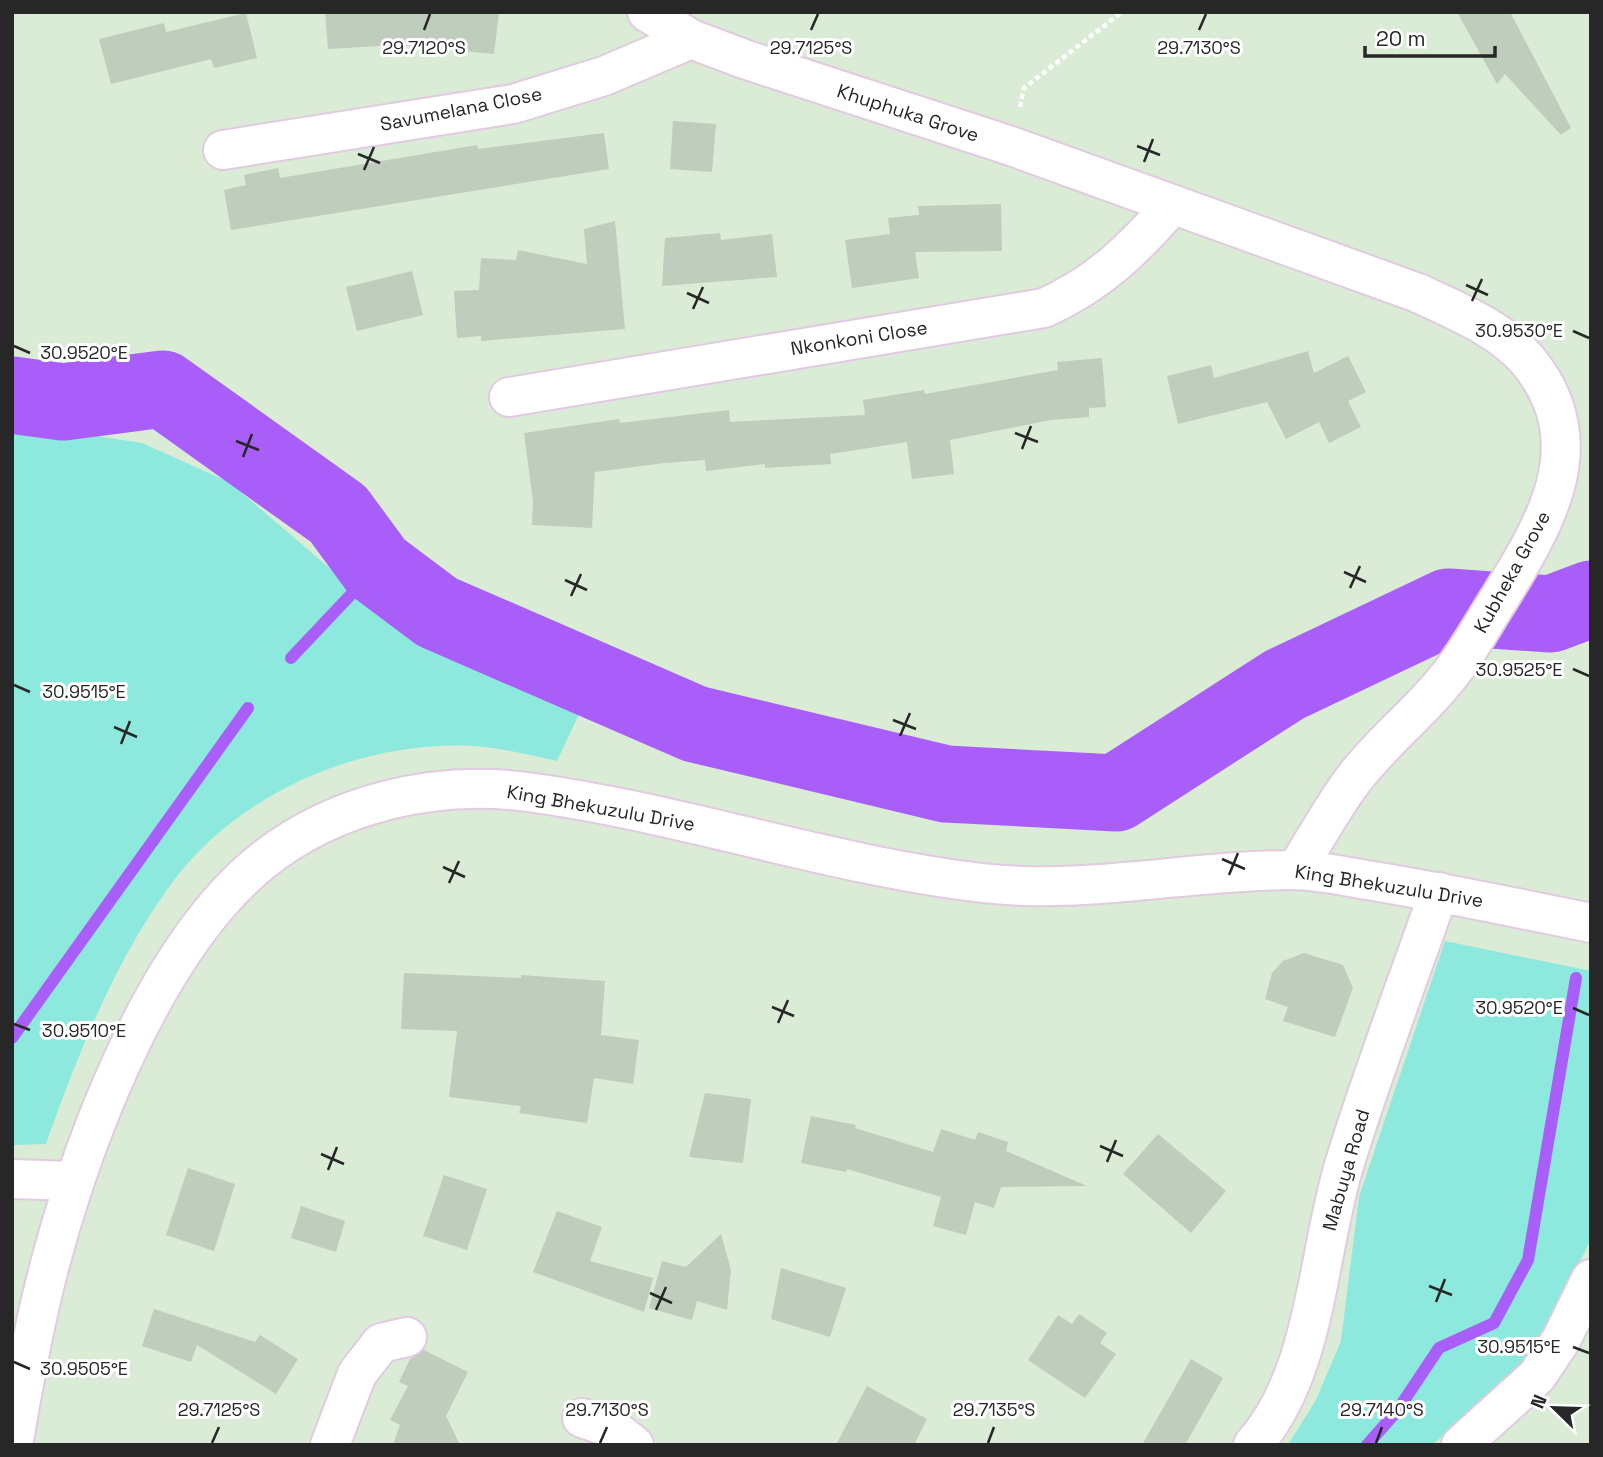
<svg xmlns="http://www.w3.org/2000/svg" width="1603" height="1457" font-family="'Space Grotesk',sans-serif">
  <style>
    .green { fill: #8de8dd }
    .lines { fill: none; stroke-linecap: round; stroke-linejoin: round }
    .stream { stroke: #aa5ef9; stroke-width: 12 }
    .river { stroke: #aa5ef9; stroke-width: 77 }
    .building { fill: #bfcdbc }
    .minor-casing { stroke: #e2cbe1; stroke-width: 42 }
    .tertiary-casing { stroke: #e2cbe1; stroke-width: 42 }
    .path { stroke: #fff; stroke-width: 4.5; stroke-dasharray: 5 3.5; stroke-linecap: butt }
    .minor { stroke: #fff; stroke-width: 38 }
    .tertiary { stroke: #fff; stroke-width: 38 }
    .ticks { fill: none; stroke: #272727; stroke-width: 2.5 }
    .labels { text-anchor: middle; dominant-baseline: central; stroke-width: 6; stroke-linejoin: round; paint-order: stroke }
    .street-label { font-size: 19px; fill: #272727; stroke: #fff }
    .ticks-label { font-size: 18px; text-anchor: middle; fill: #272727; stroke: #fff; stroke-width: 6; stroke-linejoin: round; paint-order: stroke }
  </style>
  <rect width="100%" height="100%" fill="#daebd6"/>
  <!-- green -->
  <g class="green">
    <path d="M12,423l130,20 87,39 160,137 198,78 -30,64c-27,-6 -55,-13 -83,-15 -114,-6 -238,47 -305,141 -55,76 -92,169 -123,257l-34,1z"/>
    <polygon points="1445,941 1591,971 1591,1239 1527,1367 1432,1445 1288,1445 1316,1400 1341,1341 1359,1197"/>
  </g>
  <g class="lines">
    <!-- stream -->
    <g class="stream">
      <polyline points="291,658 377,567"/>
      <polyline points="12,1038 248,708"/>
      <polyline points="1367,1445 1397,1411 1439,1348 1494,1323 1528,1260 1576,978"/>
    </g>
    <!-- river -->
    <polyline class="river" points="12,395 63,402 163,389 338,514 377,567 437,612 695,724 946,784 1116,793 1284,685 1448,607 1551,614 1591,599"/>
  </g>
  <!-- building -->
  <g class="building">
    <polygon points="325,12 499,12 494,54 398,45 328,49"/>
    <polygon points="1457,12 1510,12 1571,128 1561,135 1505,74 1497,84"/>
    <polygon points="246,13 257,58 214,68 211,59 111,84 99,39 164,23 166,32"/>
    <polygon points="673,121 716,124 712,172 670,169"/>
    <polygon points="604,133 609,169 231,230 224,190 246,185 244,175 278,168 280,178 477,145 478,149"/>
    <polygon points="1001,204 1002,251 915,252 919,278 852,288 845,240 890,234 888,218 919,215 918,206"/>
    <polygon points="615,221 625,329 481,341 481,336 457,338 454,291 479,290 481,258 516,260 518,250 587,264 584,229"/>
    <polygon points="720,233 721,240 772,234 777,277 662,286 665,238"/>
    <polygon points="412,271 423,315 357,331 346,287"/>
    <polygon points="1308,351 1314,373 1348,356 1366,392 1348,401 1361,427 1329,443 1319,422 1286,439 1267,402 1178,424 1167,376 1211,365 1214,378"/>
    <polygon points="1102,358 1106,407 1089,408 1089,417 1051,420 950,440 954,474 912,479 907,442 830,454 831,464 765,468 765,464 706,471 705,460 664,463 595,472 592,528 532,525 533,501 524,433 619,419 620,423 729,410 730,422 865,415 863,400 924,390 925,394 1058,370 1057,362"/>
    <polygon points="1304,953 1343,965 1353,988 1335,1037 1283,1021 1288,1007 1265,999 1272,973 1283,961"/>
    <polygon points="404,973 521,978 521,975 605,981 601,1035 639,1040 633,1084 594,1078 587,1123 519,1113 521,1106 449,1097 457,1031 401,1029"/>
    <polygon points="705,1093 751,1099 743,1163 689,1157"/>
    <polygon points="811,1116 856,1125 855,1128 933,1152 941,1129 975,1140 978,1132 1008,1142 1006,1151 1087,1186 1001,1187 994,1208 975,1202 966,1235 933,1226 941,1197 847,1169 846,1172 801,1163"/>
    <polygon points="1158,1134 1226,1191 1191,1233 1123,1174"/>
    <polygon points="188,1168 235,1184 214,1251 166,1235"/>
    <polygon points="444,1175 487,1189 467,1250 423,1236"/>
    <polygon points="301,1206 345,1221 336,1252 291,1238"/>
    <polygon points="557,1211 602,1227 590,1261 653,1278 644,1312 533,1272"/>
    <polygon points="721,1234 731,1270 727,1310 697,1301 692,1320 649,1308 662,1261 686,1267"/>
    <polygon points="781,1268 846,1288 830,1337 771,1319"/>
    <polygon points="154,1309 255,1342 260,1335 298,1359 276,1394 197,1345 191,1362 142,1346"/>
    <polygon points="1079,1314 1107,1333 1100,1343 1116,1354 1085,1398 1028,1360 1058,1315 1072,1324"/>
    <polygon points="424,1350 468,1372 446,1416 460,1445 393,1445 400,1425 390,1420 408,1386 399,1382 410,1359"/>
    <polygon points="1191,1359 1223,1378 1185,1445 1142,1445"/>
    <polygon points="867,1386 927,1419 914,1445 836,1445"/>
  </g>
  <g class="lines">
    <defs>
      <g id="minor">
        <path d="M647,12l44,27 53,20 267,87 407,147c38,18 84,36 111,69 66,82 16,162 -30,237 -18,28 -34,59 -56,84 -28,34 -64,62 -90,97 -21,28 -38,60 -57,90"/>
        <polyline points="223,150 513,104 604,76 691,39"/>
        <path d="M509,397l535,-89c54,-24 90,-59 128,-103"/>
        <polyline points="12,1179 74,1181"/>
        <polyline points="582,1418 612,1428 634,1445"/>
        <polyline points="330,1445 357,1374 381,1343 407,1337"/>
        <path d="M1253,1445c65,-73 64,-196 93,-286 28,-90 62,-179 93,-267"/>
        <polyline points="1461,1445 1537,1376 1561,1340 1591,1279"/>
      </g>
      <path id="tertiary" d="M13,1445c9,-50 17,-100 29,-149 32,-136 108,-344 219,-434 73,-59 174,-82 266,-70 153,20 301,73 455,91 105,12 206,-13 311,-13 26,0 54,7 80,11 73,12 145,27 218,42"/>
    </defs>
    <!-- minor casing -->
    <use href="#minor" class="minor-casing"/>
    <!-- tertiary casing -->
    <use href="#tertiary" class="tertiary-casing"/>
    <!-- path -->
    <polyline class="path" points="1020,107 1024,88 1122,12"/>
    <!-- minor -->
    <use href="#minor" class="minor"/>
    <!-- tertiary -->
    <use href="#tertiary" class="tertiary"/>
  </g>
  <!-- ticks -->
  <path class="ticks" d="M424,30l6,-16M811,30l7,-16M1199,30l7,-16M1137,146l23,9M358,154l22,9M1144,162l9,-23M364,170l10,-23M1466,285l22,10M687,293l22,10M1472,301l10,-22M693,309l10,-22M1573,331l16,7M14,346l16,7M1015,433l23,9M236,441l23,9M1022,449l9,-23M243,457l9,-23M1344,572l22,10M565,580l22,10M1350,588l10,-22M571,596l10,-22M1573,669l16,7M14,685l16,7M893,720l23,9M114,727l23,10M900,736l10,-23M121,744l9,-23M1222,859l23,10M443,867l22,10M1229,875l9,-22M449,883l10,-22M772,1007l22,9M1573,1008l16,7M778,1023l10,-23M14,1024l16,6M1100,1146l23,10M321,1154l23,10M1107,1162l9,-22M328,1170l9,-23M1429,1286l23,9M650,1293l22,10M1436,1302l9,-23M656,1310l10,-23M1573,1347l16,6M14,1362l16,7M212,1443l7,-16M600,1443l7,-16M988,1443l6,-16M1376,1443l6,-16"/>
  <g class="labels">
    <!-- street labels -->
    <g class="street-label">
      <text transform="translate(461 109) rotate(-11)">Savumelana Close</text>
      <text transform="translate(908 113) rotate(18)">Khuphuka Grove</text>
      <text transform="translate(859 338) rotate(-9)">Nkonkoni Close</text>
      <text transform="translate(1512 572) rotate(-61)">Kubheka Grove</text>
      <text transform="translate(601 808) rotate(10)">King Bhekuzulu Drive</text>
      <text transform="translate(1389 886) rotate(9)">King Bhekuzulu Drive</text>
      <text transform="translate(1346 1170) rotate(-74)">Mabuya Road</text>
    </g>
  </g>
  <g class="ticks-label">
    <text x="811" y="54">29.7125°S</text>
    <text x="1199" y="54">29.7130°S</text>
    <text x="424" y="54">29.7120°S</text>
    <text x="1519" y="337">30.9530°E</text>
    <text x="84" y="359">30.9520°E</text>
    <text x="1519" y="676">30.9525°E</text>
    <text x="84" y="698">30.9515°E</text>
    <text x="1519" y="1014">30.9520°E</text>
    <text x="84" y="1037">30.9510°E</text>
    <text x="1519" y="1353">30.9515°E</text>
    <text x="84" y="1375">30.9505°E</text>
    <text x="219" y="1416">29.7125°S</text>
    <text x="607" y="1416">29.7130°S</text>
    <text x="994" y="1416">29.7135°S</text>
    <text x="1382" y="1416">29.7140°S</text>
  </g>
  <!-- border -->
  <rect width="1603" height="1457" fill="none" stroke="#272727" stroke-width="28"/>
  <!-- north arrow -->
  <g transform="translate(1554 1408) rotate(293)" stroke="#ffffff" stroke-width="5" paint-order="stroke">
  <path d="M0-5L12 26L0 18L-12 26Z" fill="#272727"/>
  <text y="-10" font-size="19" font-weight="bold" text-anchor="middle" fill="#272727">N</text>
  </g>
  <!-- scale -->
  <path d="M1365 46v10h130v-10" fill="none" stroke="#272727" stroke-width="3.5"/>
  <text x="1376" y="46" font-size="21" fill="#272727" stroke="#ffffff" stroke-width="5" paint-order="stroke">20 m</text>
</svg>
